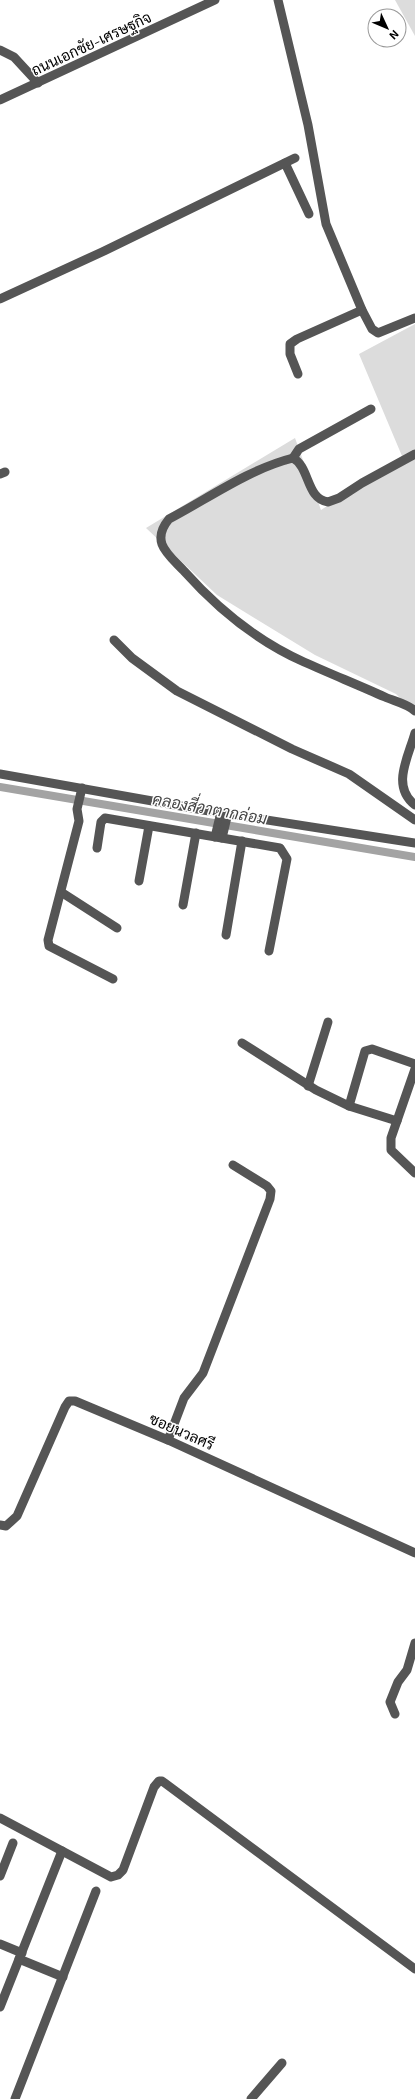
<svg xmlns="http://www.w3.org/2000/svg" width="415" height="2099" font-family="'Exo 2',Sarabun,sans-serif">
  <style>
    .green { fill: #dcdcdc }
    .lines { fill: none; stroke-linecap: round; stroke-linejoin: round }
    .canal { stroke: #a3a3a3; stroke-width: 8 }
    .minor { stroke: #555; stroke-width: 9 }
    .labels { text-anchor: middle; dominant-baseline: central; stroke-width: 3; stroke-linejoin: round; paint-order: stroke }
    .street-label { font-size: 15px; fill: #000; stroke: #fff }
    .water-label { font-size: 16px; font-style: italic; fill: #444; stroke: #fff }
  </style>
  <rect width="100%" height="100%" fill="#fff"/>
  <!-- green -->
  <g class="green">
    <polygon points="395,0 415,0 415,36"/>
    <polygon points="415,324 415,713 396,694 315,655 217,595 146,528 295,438 321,510 402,456 359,354"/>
  </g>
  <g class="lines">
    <!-- canal -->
    <polyline class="canal" points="0,787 415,857"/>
    <!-- minor -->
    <g class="minor">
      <polyline points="278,0 308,125 326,224 362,310 372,329 378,333 415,318"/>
      <polyline points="0,50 14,57 38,83"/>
      <polyline points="0,100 215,0"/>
      <polyline points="285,163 309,214"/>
      <polyline points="0,299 102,252 295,158"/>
      <polyline points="298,374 290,354 290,344 297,339 362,310"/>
      <path d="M415,454l-53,29 -23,15 -11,4c-22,-3 -18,-35 -35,-44 -44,11 -84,40 -124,61 -19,23 -1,35 15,52 33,37 75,71 120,91 27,12 54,23 81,35 9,4 23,7 30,14"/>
      <polyline points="293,458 299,449 371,409"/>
      <polyline points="0,474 5,472"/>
      <polyline points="114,640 132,658 177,691 292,749 349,774 415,820"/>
      <path d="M415,733c-7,25 -24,53 0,72"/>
      <polyline points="0,774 203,810 415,843"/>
      <polyline points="82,788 77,809 79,821 48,940 49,946 113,979"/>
      <polyline points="215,837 221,812"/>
      <polyline points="222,838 228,813"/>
      <polyline points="97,848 101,822 105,818 280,848 287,859 269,951"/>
      <polyline points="139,881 149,826"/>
      <polyline points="61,892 117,928"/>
      <polyline points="183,905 196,833"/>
      <polyline points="226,935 242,841"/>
      <polyline points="242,1043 316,1090 349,1106 397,1121"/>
      <polyline points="415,1069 391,1138 391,1150 415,1173"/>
      <polyline points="308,1086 328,1022"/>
      <polyline points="349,1106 365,1051 372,1049 415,1064"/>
      <polyline points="168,1440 184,1398 203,1373 270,1199 271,1191 267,1186 233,1165"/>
      <polyline points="0,1525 6,1526 17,1516 65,1407 69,1401 75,1401 168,1440 415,1553"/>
      <polyline points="395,1714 390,1702 398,1682 407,1670 415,1643"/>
      <polyline points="0,1818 111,1877 118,1875 123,1870 154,1787 159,1781 162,1781 415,1969"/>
      <polyline points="0,1876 13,1843"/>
      <polyline points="0,1944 22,1953"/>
      <polyline points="19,1959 63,1977"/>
      <polyline points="0,2007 62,1851"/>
      <polyline points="15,2099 96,1891"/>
      <polyline points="251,2099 282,2063"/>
    </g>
  </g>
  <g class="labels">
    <!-- street labels -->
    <g class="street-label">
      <text transform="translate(91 43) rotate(-25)">ถนนเอกชัย-เศรษฐกิจ</text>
      <text transform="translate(182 1431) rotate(24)">ซอยนวลศรี</text>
    </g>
    <!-- water labels -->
    <g class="water-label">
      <text transform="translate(210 808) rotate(10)">คลองสี่วาตากล่อม</text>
    </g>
  </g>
  <!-- north arrow -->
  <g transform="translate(387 28) rotate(134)"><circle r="19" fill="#ffffff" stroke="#999999"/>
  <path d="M0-3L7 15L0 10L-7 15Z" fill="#000000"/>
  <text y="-6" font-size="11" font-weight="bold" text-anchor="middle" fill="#000000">N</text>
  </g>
</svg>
